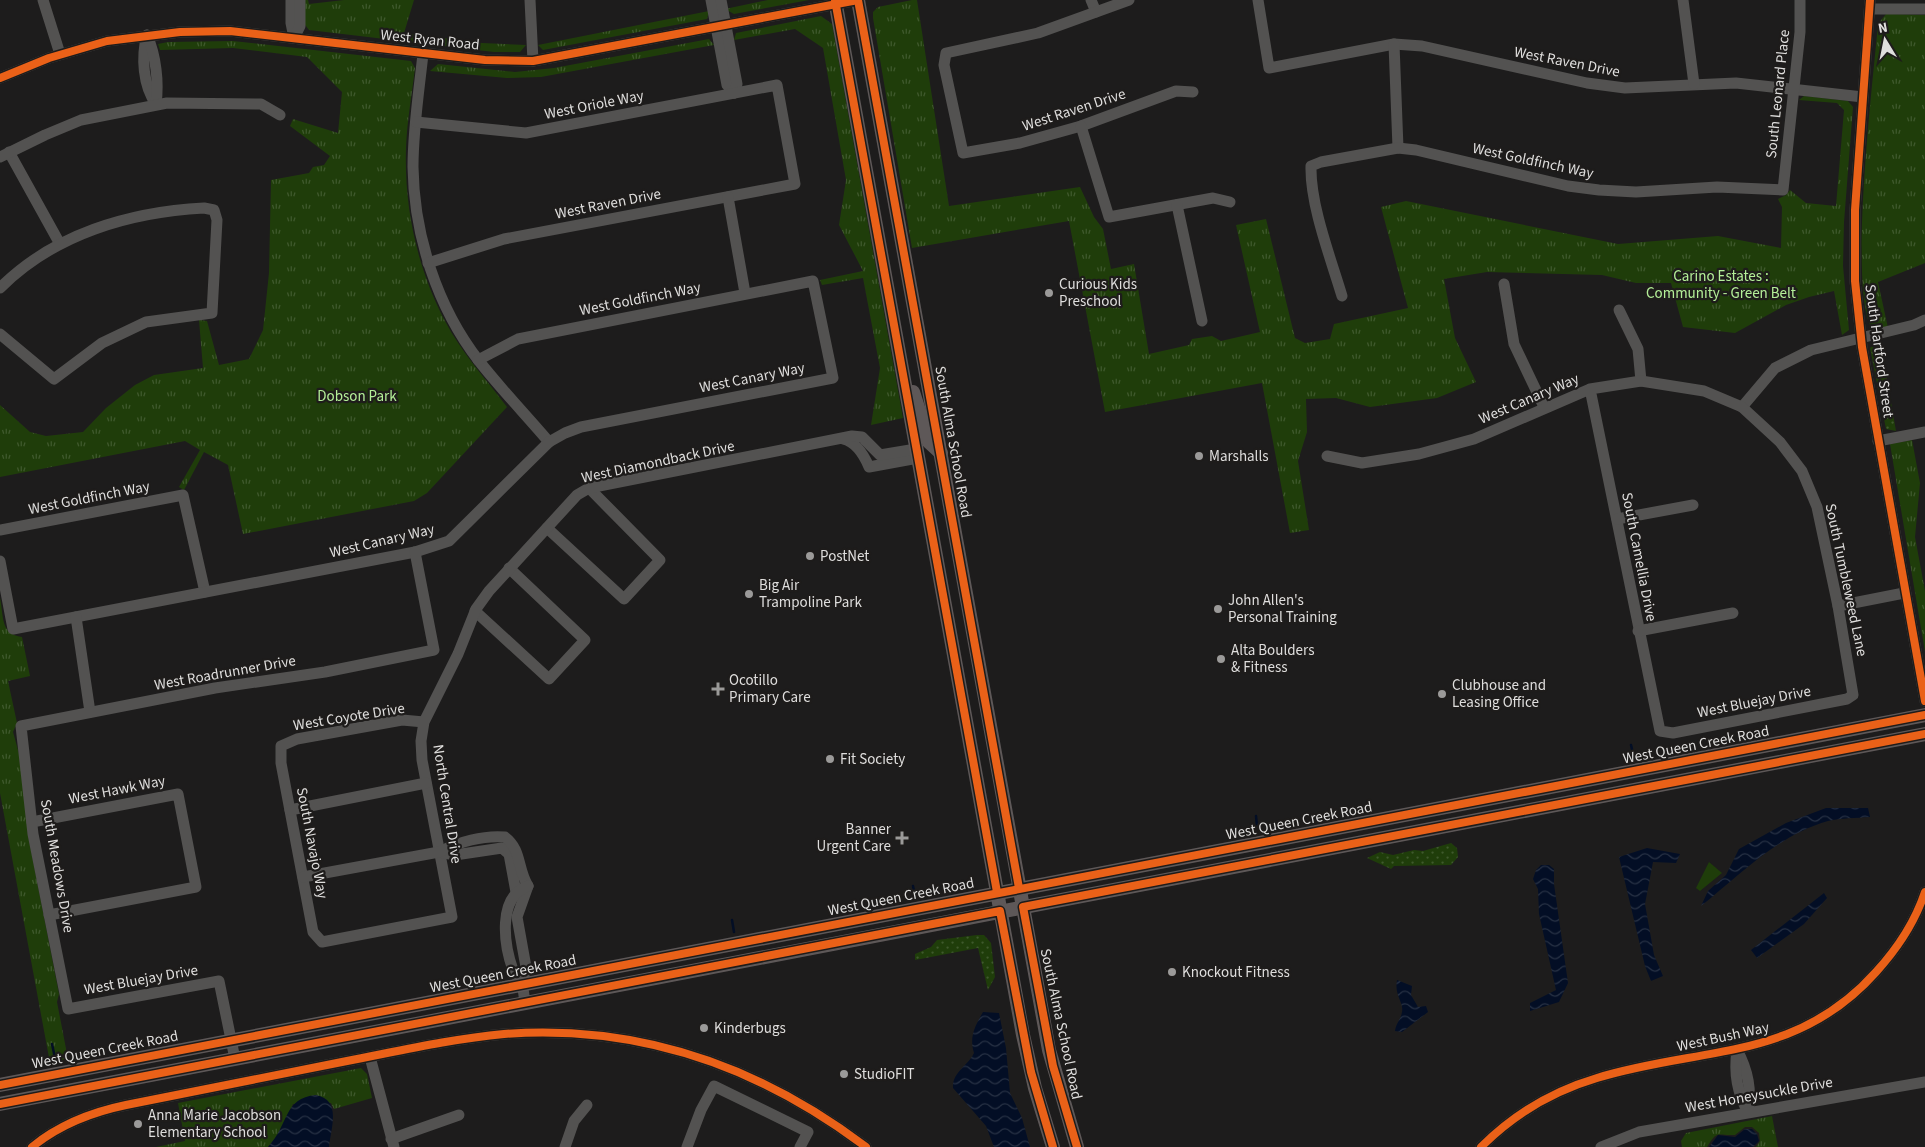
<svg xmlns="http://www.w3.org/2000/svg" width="1925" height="1147" font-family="'Source Sans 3',sans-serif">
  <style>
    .grass { fill: url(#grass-dots) }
    .park { fill: url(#park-tufts) }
    .pitch { fill: #1f3d0a }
    .water { fill: url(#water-waves) }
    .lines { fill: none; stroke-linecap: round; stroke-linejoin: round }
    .stream { stroke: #030e25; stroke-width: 2.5 }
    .minor { stroke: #535251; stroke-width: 11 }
    .major { stroke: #5e5858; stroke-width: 14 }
    .cycleway-casing { stroke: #1e1c1b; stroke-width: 11 }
    .cycleway { stroke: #ea6118; stroke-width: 8 }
    .poi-dot { fill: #9b9a99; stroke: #1e1c1b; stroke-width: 2 }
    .labels { text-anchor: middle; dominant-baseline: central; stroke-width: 4.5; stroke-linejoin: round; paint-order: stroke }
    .street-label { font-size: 15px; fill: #dfdedd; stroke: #1e1c1b }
    .park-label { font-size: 15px; fill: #b4ef98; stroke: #1e1c1b }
    .poi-label { font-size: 15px; fill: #dfdedd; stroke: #1e1c1b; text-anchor: start }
  </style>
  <defs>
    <pattern id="grass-dots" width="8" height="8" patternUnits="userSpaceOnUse" patternTransform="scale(1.25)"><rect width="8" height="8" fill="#1f3d0a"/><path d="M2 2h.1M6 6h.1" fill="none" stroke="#3f592d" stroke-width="1.8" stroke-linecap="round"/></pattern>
    <pattern id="park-tufts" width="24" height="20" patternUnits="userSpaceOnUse" patternTransform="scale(1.25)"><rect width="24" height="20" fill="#1f3d0a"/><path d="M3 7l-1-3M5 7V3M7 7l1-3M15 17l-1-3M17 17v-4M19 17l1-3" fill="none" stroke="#3f592d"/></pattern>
    <pattern id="water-waves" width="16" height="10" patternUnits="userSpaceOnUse" patternTransform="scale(1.25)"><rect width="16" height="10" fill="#030e25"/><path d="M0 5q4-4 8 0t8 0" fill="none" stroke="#273144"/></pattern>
  </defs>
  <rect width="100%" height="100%" fill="#1d1c1c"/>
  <!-- grass -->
  <g class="grass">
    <polygon points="1880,340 1896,431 1886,429 1870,348"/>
    <polygon points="1451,843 1457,848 1458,857 1451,865 1394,866 1391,869 1367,858 1380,852 1393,855 1414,850 1423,851"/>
    <polygon points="977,935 984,935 991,943 995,977 988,990 978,948 915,960 915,954 931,947 937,940"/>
  </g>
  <!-- park -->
  <g class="park">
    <polygon points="303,0 308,0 309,4 344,0 414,0 404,33 482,43 526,45 520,52 494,52 309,30 303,22"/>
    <polygon points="768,0 809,0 734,14 725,9"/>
    <polygon points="912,0 917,0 949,206 1080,187 1094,217 1103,229 1111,269 1134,264 1149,354 1189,345 1192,339 1212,336 1221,341 1260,332 1236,225 1266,219 1295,338 1305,343 1330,339 1334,324 1408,308 1381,207 1406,201 1618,244 1718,236 1781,248 1782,207 1778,199 1786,195 1790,190 1806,203 1836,206 1844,110 1837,103 1799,100 1804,96 1848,101 1853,107 1844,222 1843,266 1849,330 1842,335 1834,291 1809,297 1786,305 1735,333 1683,327 1671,283 1636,283 1602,275 1487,272 1444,279 1455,338 1476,382 1437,398 1370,407 1336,398 1306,399 1307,432 1298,461 1309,530 1290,533 1262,383 1105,412 1069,221 912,248 873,18 873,12 878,7"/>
    <polygon points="709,11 707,19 543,50 538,45"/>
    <path d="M1886,14l39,1v248l-47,19 10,46 -14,3c-28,-29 0,-258 4,-307z"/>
    <polygon points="821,16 832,24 903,418 871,425 880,368 863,278 822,285 820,280 863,271 839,225 846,180 823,48 795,29 734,40 736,33"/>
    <polygon points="709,39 714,45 541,77 507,78 430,71 438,64 515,72 554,68"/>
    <path d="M233,41l178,20 4,7c-3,26 -8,53 -9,80 -2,59 11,120 39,173 16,31 41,58 62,86l-80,86 -13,8 -171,33 -15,-69 -24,-13 -20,38 -5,-3 21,-37 -15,-9 -185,36v-72l30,27 16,4 37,-4 23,-24 29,-23 19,-10 49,-7 -4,-48 8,1 12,44 30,-6 14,-29 6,-57 2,-93 38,-7 4,-6 11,-2 6,-9 -40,-30 3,-7 45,14 4,-41 -35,-35 -74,-9 -73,2 -2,-6 10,-2z"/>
    <polygon points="1912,440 1920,483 1915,537 1925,591 1925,652 1890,444"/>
    <path d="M0,598c4,19 0,36 22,39l8,39 -22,5 9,42 -4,9 10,36 5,67 31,159 -2,8 11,57 -18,4 -50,-270z"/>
    <polygon points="361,1068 367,1074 372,1098 334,1109 331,1103 293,1104 280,1132 268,1147 156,1147 185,1141 178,1103"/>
    <path d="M1772,1116l6,31h-22l4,-6 -1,-8 -7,-6h-7l-10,8c-18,1 -17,-6 -28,12h-25l-1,-6 5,-8z"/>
  </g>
  <!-- pitch -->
  <polygon class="pitch" points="1709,862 1722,873 1700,891 1696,888"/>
  <!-- water -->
  <g class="water">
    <path d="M1826,808h42l2,9c-14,1 -29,1 -42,4 -50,14 -88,54 -127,85l7,-15 18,-16 13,-26 47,-26z"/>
    <polygon points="1647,848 1680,854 1676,863 1653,862 1645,904 1654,955 1663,976 1651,981 1645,966 1619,857"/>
    <polygon points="1541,865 1549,865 1554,869 1554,884 1568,983 1559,1002 1530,1011 1530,1003 1556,990 1539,914 1538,889 1533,879 1536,870"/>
    <polygon points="1824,893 1827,898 1804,924 1757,958 1751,950"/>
    <path d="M1397,980l15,6 -1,9 7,12 8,-1 2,6 -26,20 -7,-1c1,-8 6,-12 7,-19 2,-10 -8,-16 -5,-32z"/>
    <path d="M983,1012l16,1 7,35 4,45 12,25 8,29h-36l-8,-21 -33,-38c-1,-16 15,-22 21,-35 -5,-16 1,-27 9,-41z"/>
    <path d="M316,1095c26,5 15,33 13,52h-61c21,-22 15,-49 48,-52z"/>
    <polygon points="1745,1129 1752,1129 1757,1134 1759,1141 1753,1147 1709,1147 1718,1135 1735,1137"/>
  </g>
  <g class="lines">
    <!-- stream -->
    <g class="stream">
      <polyline points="1631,745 1634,758"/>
      <polyline points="1256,816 1257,826"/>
      <polyline points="913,886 915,896"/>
      <polyline points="732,920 734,932"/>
      <polyline points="52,1044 55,1058"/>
    </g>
    <!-- minor -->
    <g class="minor">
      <polyline points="43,0 60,54"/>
      <polyline points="291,0 291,23 294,38"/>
      <polyline points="530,0 533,61"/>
      <polyline points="711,0 727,85 734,93"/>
      <polyline points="721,0 737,84 734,93"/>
      <polyline points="1091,0 1096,12"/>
      <polyline points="1129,0 1038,33 946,53 944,65 963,153 1020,143 1081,126 1176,91 1193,92"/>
      <polyline points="1258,0 1269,68 1394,44 1422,46 1587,83 1625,88 1736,83 1863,97"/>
      <polyline points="1683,0 1694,84"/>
      <polyline points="1870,0 1855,210 1855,281 1862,347 1925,701"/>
      <polyline points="1870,9 1925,9"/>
      <path d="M147,35c-6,22 -4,51 9,69"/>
      <path d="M147,35c9,21 12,47 9,69"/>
      <polyline points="294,38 300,26 300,0"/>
      <polyline points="1394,44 1398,148"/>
      <path d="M423,54c-4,37 -10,75 -10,113 1,68 24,140 66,194 22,28 47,54 70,81"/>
      <polyline points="0,78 49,58 107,41 180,32 230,31 485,60 533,61 858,0"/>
      <polyline points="416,122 526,133 777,85 795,184 504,239 428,263"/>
      <polyline points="1081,126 1109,217 1213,198 1230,202"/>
      <polyline points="9,152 60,244"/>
      <polyline points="0,157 45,135 81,120 167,103 261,104 280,115"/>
      <polyline points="728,197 745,293"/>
      <polyline points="1177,205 1202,321"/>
      <polyline points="1504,284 1514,344 1544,407"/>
      <path d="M0,288c54,-54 129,-76 204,-80l10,2 3,10 -5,93 -66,9 -44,21 -48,36 -54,-45"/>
      <path d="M1342,296c-11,-37 -32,-91 -31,-130l10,-4 77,-14 18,2 152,36 31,4 37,2 81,-5 66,3 17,-158v-32"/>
      <polyline points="1619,310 1638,349 1641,381"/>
      <polyline points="1742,407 1775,368 1811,350 1914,325 1925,320"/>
      <path d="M843,439c13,3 21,16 26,28l49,-9"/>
      <polyline points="1878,441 1925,432"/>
      <polyline points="1327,456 1362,463 1419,454 1474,439 1590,389 1641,381 1704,391 1742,407 1780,442 1802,471 1817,507 1838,606 1853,695 1847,699 1673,733 1660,731 1590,389"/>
      <polyline points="1617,519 1693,505"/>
      <polyline points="547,528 624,599 660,560 589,488"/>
      <polyline points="0,530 183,495 205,592"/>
      <polyline points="0,561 13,629 415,552 449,541 549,442 565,433 581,427 833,378 813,281 518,339 478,360"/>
      <polyline points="1838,606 1904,593"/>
      <polyline points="475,611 549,679 585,640 509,568"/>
      <polyline points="76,617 90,712"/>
      <polyline points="1638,631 1733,613"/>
      <polyline points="424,722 402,720 297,739 281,746 281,763 313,932 322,942 452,917 422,760 421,741 424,722 458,654 476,609 489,591 577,495 589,488 852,436 862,437 880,455 916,449"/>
      <polyline points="290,810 426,783"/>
      <polyline points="32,822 178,794 196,887 49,915"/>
      <polyline points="439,852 455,855 502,848 509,854 516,892"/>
      <path d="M303,877l136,-25c19,-10 45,-17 66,-15 17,13 12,31 23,49"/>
      <polyline points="522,985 526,967 517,917 528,886"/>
      <path d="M525,1003c-1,-6 -1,-14 -4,-19 -2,-5 -6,-9 -8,-14 -9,-25 -16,-73 15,-84"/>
      <path d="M1737,1050c11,20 15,40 11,62"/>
      <path d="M1737,1050c-3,21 0,43 11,62"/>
      <polyline points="370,1057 394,1147"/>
      <polyline points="235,1059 219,981 68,1009 33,834 21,726 215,688 325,672 434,650 415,552"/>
      <polyline points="391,1139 459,1115"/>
      <path d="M32,1147c27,-22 60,-35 94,-42 73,-15 147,-29 221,-44 52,-10 104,-22 157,-27 136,-10 255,32 362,113"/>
      <polyline points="565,1147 574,1121 587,1105"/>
      <polyline points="687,1147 701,1110 714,1086 808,1132 800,1147"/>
      <path d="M1481,1147c32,-32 72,-56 116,-69 104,-32 199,-16 279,-106 21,-23 39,-50 49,-80"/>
      <polyline points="1601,1147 1639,1132 1925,1082"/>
    </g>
    <!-- major -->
    <g class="major">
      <polyline points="835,0 1023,1035 1035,1088 1053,1147"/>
      <polyline points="858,0 1049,1050 1077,1147"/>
      <polyline points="913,392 929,442 941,453"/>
      <polyline points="0,1085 1925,715"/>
      <polyline points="0,1104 1925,734"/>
    </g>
    <defs>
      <g id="cycleway">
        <polyline points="835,0 997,892"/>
        <polyline points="1870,0 1855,210 1855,281 1862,347 1925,701"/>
        <polyline points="0,78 49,58 107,41 180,32 230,31 485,60 533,61 858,0 1019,888"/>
        <polyline points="0,1085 1925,715"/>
        <polyline points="0,1104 1000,911 1031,1072 1053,1147"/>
        <path d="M32,1147c27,-22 60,-35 94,-42 73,-15 147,-29 221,-44 52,-10 104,-22 157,-27 136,-10 255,32 362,113"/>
        <polyline points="1077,1147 1053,1066 1023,907 1925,734"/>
        <path d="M1481,1147c32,-32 72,-56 116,-69 104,-32 199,-16 279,-106 21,-23 39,-50 49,-80"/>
      </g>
    </defs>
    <!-- cycleway casing -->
    <use href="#cycleway" class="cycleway-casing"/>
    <!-- cycleway -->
    <use href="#cycleway" class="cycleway"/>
  </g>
  <!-- markers -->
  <g class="poi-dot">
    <circle cx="1049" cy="293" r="5"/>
    <circle cx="1199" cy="456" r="5"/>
    <circle cx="810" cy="556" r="5"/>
    <circle cx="749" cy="594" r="5"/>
    <circle cx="1218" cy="609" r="5"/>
    <circle cx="1221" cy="659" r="5"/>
    <path d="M715.5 681.5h5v5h5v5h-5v5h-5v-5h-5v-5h5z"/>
    <circle cx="1442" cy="694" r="5"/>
    <circle cx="830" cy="759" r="5"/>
    <path d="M899.5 830.5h5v5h5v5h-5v5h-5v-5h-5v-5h5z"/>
    <circle cx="1172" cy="972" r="5"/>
    <circle cx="704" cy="1028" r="5"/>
    <circle cx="844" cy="1074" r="5"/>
    <circle cx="138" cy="1124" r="5"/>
  </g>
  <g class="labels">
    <!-- street labels -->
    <g class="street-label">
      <text transform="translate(430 40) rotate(6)">West Ryan Road</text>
      <text transform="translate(1567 62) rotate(11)">West Raven Drive</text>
      <text transform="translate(1778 94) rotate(-84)">South Leonard Place</text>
      <text transform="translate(594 105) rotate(-11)">West Oriole Way</text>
      <text transform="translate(1074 110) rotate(-18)">West Raven Drive</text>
      <text transform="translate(1533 161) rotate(12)">West Goldfinch Way</text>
      <text transform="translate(608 204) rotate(-11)">West Raven Drive</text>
      <text transform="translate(640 299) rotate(-11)">West Goldfinch Way</text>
      <text transform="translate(1879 351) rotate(82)">South Hartford Street</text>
      <text transform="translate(752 378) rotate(-11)">West Canary Way</text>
      <text transform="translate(1529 399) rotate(-23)">West Canary Way</text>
      <text transform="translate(953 442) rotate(80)">South Alma School Road</text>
      <text transform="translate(658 462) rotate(-12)">West Diamondback Drive</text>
      <text transform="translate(89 498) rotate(-11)">West Goldfinch Way</text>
      <text transform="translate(382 541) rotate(-13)">West Canary Way</text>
      <text transform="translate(1639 557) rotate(79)">South Camellia Drive</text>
      <text transform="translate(1846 580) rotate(78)">South Tumbleweed Lane</text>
      <text transform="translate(225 673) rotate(-10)">West Roadrunner Drive</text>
      <text transform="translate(1754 702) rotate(-11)">West Bluejay Drive</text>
      <text transform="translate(349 717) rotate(-9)">West Coyote Drive</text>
      <text transform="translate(1696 745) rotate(-11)">West Queen Creek Road</text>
      <text transform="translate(117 790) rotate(-11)">West Hawk Way</text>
      <text transform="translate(447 804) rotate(81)">North Central Drive</text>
      <text transform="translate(1299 821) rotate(-11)">West Queen Creek Road</text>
      <text transform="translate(312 843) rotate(79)">South Navajo Way</text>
      <text transform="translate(57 866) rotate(80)">South Meadows Drive</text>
      <text transform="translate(901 897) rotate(-11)">West Queen Creek Road</text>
      <text transform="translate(503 974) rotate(-11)">West Queen Creek Road</text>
      <text transform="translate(141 980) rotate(-10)">West Bluejay Drive</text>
      <text transform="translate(1061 1024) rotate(78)">South Alma School Road</text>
      <text transform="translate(1723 1037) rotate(-12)">West Bush Way</text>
      <text transform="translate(105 1050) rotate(-11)">West Queen Creek Road</text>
      <text transform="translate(1759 1095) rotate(-10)">West Honeysuckle Drive</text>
    </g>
    <!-- park labels -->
    <g class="park-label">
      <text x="1721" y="276">Carino Estates :<tspan x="1721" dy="17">Community - Green Belt</tspan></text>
      <text x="357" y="396">Dobson Park</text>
    </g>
    <!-- poi labels -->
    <g class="poi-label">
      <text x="1059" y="284">Curious Kids<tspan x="1059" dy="17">Preschool</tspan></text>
      <text x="1209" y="456">Marshalls</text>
      <text x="820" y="556">PostNet</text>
      <text x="759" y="585">Big Air<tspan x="759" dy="17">Trampoline Park</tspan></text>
      <text x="1228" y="600">John Allen's<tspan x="1228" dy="17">Personal Training</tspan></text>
      <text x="1231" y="650">Alta Boulders<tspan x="1231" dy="17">&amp; Fitness</tspan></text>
      <text x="729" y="680">Ocotillo<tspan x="729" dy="17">Primary Care</tspan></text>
      <text x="1452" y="685">Clubhouse and<tspan x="1452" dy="17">Leasing Office</tspan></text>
      <text x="840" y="759">Fit Society</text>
      <text x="891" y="829" text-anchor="end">Banner<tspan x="891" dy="17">Urgent Care</tspan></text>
      <text x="1182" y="972">Knockout Fitness</text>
      <text x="714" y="1028">Kinderbugs</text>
      <text x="854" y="1074">StudioFIT</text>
      <text x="148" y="1115">Anna Marie Jacobson<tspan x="148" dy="17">Elementary School</tspan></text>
    </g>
  </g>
  <!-- north arrow -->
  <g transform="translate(1885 40) rotate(350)" stroke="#1e1c1b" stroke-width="4" paint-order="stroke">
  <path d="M0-4L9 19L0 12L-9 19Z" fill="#dfdedd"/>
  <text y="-8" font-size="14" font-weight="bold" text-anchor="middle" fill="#dfdedd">N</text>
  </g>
</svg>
